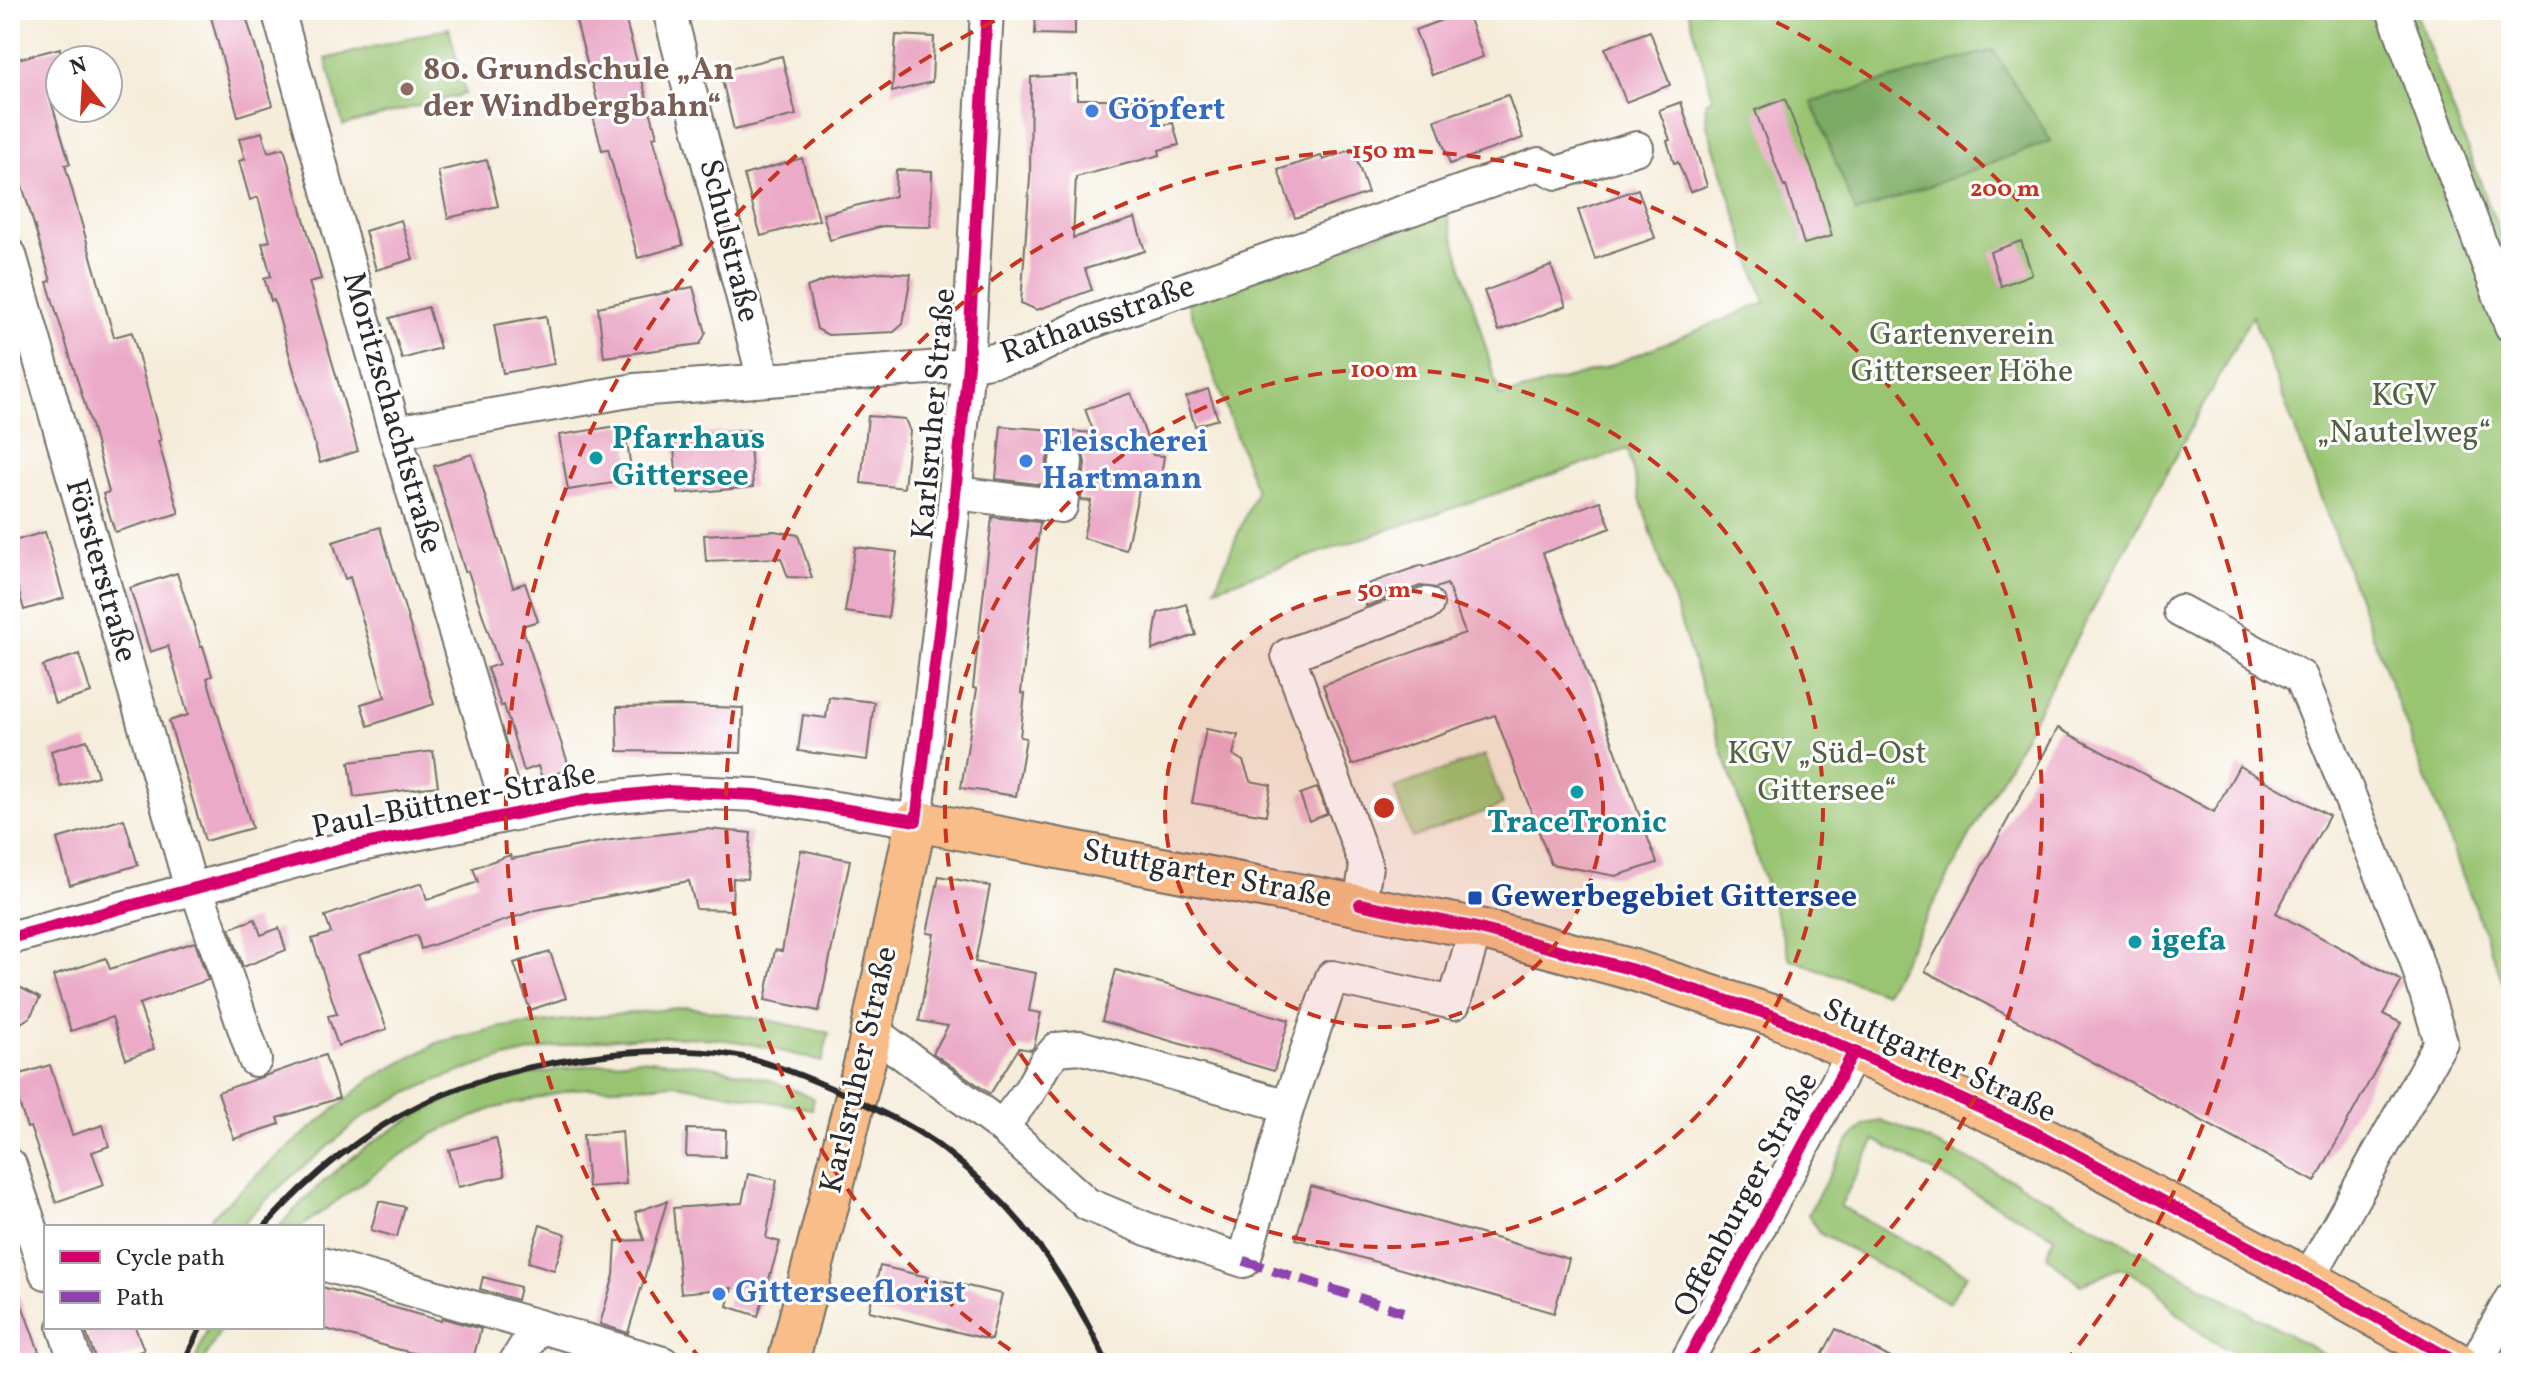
<svg xmlns="http://www.w3.org/2000/svg" width="2521" height="1373" font-family="Vollkorn,serif">
  <style>
    .green { fill: #99c472; stroke: #62784e; stroke-width: 2 }
    .forest { fill: #7aaa64; stroke: #526a48; stroke-width: 2 }
    .building { fill: #ebaac7 }
    .lines { fill: none; stroke-linecap: round; stroke-linejoin: round }
    .minor-casing { stroke: #726f68; stroke-width: 36 }
    .major-casing { stroke: #726f68; stroke-width: 44 }
    .minor { stroke: #fff; stroke-width: 32 }
    .major { stroke: #f8bd88; stroke-width: 40 }
    .rail { stroke: #2b2b2b; stroke-width: 6 }
    .quiet { stroke: #8e44ad; stroke-width: 10; stroke-dasharray: 20 10; stroke-linecap: butt }
    .cycleway-casing { stroke: #fff; stroke-width: 17 }
    .cycleway { stroke: #d6006c; stroke-width: 12 }
    .ring { fill: none; stroke: #c8321e; stroke-width: 4; stroke-dasharray: 14 10 }
    .education-dot { fill: #8d6e63; stroke: #fff; stroke-width: 3 }
    .shop-dot { fill: #3f7fe0; stroke: #fff; stroke-width: 3 }
    .culture-dot { fill: #0f9aa8; stroke: #fff; stroke-width: 3 }
    .transit-dot { fill: #1a4fb4; stroke: #fff; stroke-width: 3 }
    .labels { text-anchor: middle; dominant-baseline: central; stroke-width: 6; stroke-linejoin: round; paint-order: stroke }
    .education-label { font-size: 32px; font-weight: bold; fill: #785e54; stroke: #fff; text-anchor: start }
    .shop-label { font-size: 32px; font-weight: bold; fill: #366cbe; stroke: #fff; text-anchor: start }
    .street-label { font-size: 32px; fill: #2b2b2b; stroke: #fff }
    .park-label { font-size: 32px; fill: #526144; stroke: #fff }
    .culture-label { font-size: 32px; font-weight: bold; fill: #0d838f; stroke: #fff; text-anchor: start }
    .transit-label { font-size: 32px; font-weight: bold; fill: #164399; stroke: #fff; text-anchor: start }
    .centre { fill: #c8321e; stroke: #fff; stroke-width: 4 }
    .ring-label { font-size: 24px; text-anchor: middle; font-weight: bold; fill: #c8321e; stroke: #fff; stroke-width: 6; stroke-linejoin: round; paint-order: stroke }
  </style>
  <rect width="100%" height="100%" fill="#fff"/>
  <filter id="ink" filterUnits="userSpaceOnUse"><feTurbulence type="fractalNoise" baseFrequency=".0125" numOctaves="2"/><feDisplacementMap in="SourceGraphic" scale="16" xChannelSelector="R" yChannelSelector="G"/><feConvolveMatrix kernelMatrix="1 2 1 2 8 2 1 2 1" color-interpolation-filters="sRGB"/></filter>
  <filter id="wash" filterUnits="userSpaceOnUse"><feTurbulence type="fractalNoise" baseFrequency=".006" numOctaves="4" result="noise"/><feDisplacementMap in="SourceGraphic" scale="32" xChannelSelector="R" yChannelSelector="G"/><feGaussianBlur stdDeviation="1.8" result="paint"/><feColorMatrix in="noise" values="0 0 0 0 0 0 0 0 0 0 0 0 0 0 0 0 0 1.4 0 .05"/><feComposite in="paint" operator="in"/></filter>
  <g filter="url(#wash)">
    <rect width="100%" height="100%" fill="#f5ecd9"/>
    <!-- green -->
    <g class="green">
      <polygon points="1688,10 2415,10 2511,263 2511,1004 2252,315 1885,993 1790,959 1638,492 1628,449 1215,588 1256,491 1187,301 1446,211 1500,397 1604,368 1765,303 1707,126 1705,103 1713,97"/>
      <polygon points="449,28 465,94 343,125 326,59"/>
      <polygon points="1485,755 1503,805 1412,838 1394,788"/>
      <path d="M687,1007l80,13 62,13 -7,29c-29,-7 -59,-17 -89,-21 -118,-15 -262,12 -365,73 -14,8 -26,21 -38,31 -32,26 -63,51 -90,82h-29v-10l69,-63 91,-75 68,-37 62,-15z"/>
      <path d="M639,1059l73,7 58,14 44,18 -2,11 -135,-25 -103,5 -82,20 -59,25 -50,33 -82,60h-22c57,-66 141,-126 227,-147 44,-11 89,-15 133,-21z"/>
      <polygon points="1882,1121 1898,1126 2016,1182 2339,1363 2253,1363 2209,1339 2177,1313 2153,1285 2120,1267 2081,1285 2047,1256 2054,1236 1875,1140 1840,1206 1967,1274 1949,1303 1819,1233 1808,1214 1848,1141 1865,1124"/>
      <polygon points="208,1327 222,1327 203,1363 194,1363"/>
    </g>
    <!-- forest -->
    <polygon class="forest" points="1993,50 2051,141 1856,213 1812,102"/>
    <g id="blocks">
      <!-- building -->
      <g class="building">
        <polygon points="209,10 244,10 273,105 238,116"/>
        <polygon points="573,10 623,10 657,136 653,137 683,245 638,258 608,149 602,150 592,113 600,111"/>
        <polygon points="1036,10 1075,10 1075,35 1035,34"/>
        <polygon points="1466,11 1483,57 1432,75 1415,30"/>
        <polygon points="1650,31 1670,85 1626,102 1605,48"/>
        <polygon points="896,35 934,37 932,82 892,92"/>
        <polygon points="60,48 60,88 48,91 70,164 65,165 114,337 132,332 161,440 158,441 179,513 115,532 103,494 109,492 90,421 47,282 51,281 10,145 10,61"/>
        <polygon points="782,56 796,115 734,130 720,71"/>
        <polygon points="1077,75 1077,99 1152,99 1156,126 1173,123 1179,145 1159,150 1160,155 1076,177 1073,238 1135,218 1145,251 1085,269 1092,290 1037,310 1021,303 1030,177 1031,77"/>
        <polygon points="1508,95 1523,138 1450,164 1435,120"/>
        <polygon points="1785,99 1814,175 1832,236 1804,244 1786,186 1784,187 1755,110"/>
        <polygon points="1681,102 1707,186 1690,192 1678,162 1674,163 1667,141 1670,140 1659,110"/>
        <polygon points="262,132 268,152 284,148 321,279 309,282 358,451 320,463 274,300 271,301 264,278 271,276 262,243 270,241 258,197 250,200 239,161 245,159 239,139"/>
        <polygon points="1353,149 1368,193 1295,218 1278,170 1321,156 1323,160"/>
        <polygon points="802,158 819,220 761,236 744,175"/>
        <polygon points="487,160 498,206 448,218 438,171"/>
        <polygon points="896,170 932,171 931,227 883,226 830,240 823,214 895,196"/>
        <polygon points="1638,189 1655,238 1595,259 1578,210"/>
        <polygon points="401,220 413,259 376,270 365,231"/>
        <polygon points="2021,241 2032,274 2001,286 1990,252"/>
        <polygon points="1551,266 1566,306 1499,331 1484,291"/>
        <polygon points="882,272 911,274 903,324 894,332 828,335 817,329 807,287 832,278"/>
        <polygon points="693,287 706,333 700,344 604,357 598,307"/>
        <polygon points="428,307 440,348 402,359 390,318"/>
        <polygon points="546,316 554,364 503,373 494,325"/>
        <polygon points="1208,389 1218,419 1195,426 1186,397"/>
        <polygon points="1131,393 1153,455 1164,456 1160,483 1141,481 1126,550 1083,538 1091,501 1081,500 1085,463 1083,454 1077,446 1067,443 1059,444 1051,450 1047,460 1044,485 996,479 1001,426 1094,433 1085,409"/>
        <polygon points="868,416 905,419 910,431 904,488 861,483"/>
        <polygon points="624,425 633,480 568,490 559,435"/>
        <polygon points="749,430 753,487 678,494 673,436"/>
        <polygon points="472,454 513,587 525,583 538,621 522,626 570,769 542,778 538,766 524,771 504,705 501,706 487,668 499,664 468,571 465,572 434,466"/>
        <polygon points="1600,501 1611,528 1543,553 1657,863 1616,876 1551,864 1495,715 1352,765 1323,685 1465,633 1447,584 1436,588 1420,586 1366,606 1359,587 1422,565 1423,567"/>
        <polygon points="992,517 1040,522 1021,693 1025,694 1020,737 1026,738 1016,796 961,788 977,689 973,688"/>
        <polygon points="380,527 434,704 368,726 361,704 385,697 350,577 345,579 333,542"/>
        <polygon points="774,531 798,535 812,578 788,577 781,558 706,561 704,535"/>
        <polygon points="45,532 64,598 24,610 10,560 10,542"/>
        <polygon points="855,547 897,552 888,618 845,612"/>
        <polygon points="177,573 201,647 203,646 212,676 207,678 252,828 205,841 169,721 188,715 168,646 150,652 130,588"/>
        <polygon points="1186,604 1196,635 1152,650 1158,613"/>
        <polygon points="79,654 91,693 55,704 43,666"/>
        <polygon points="829,697 874,702 867,760 798,751 803,715 826,718"/>
        <polygon points="682,706 743,708 741,753 618,751 617,707"/>
        <polygon points="2058,728 2214,812 2239,766 2329,816 2276,913 2402,981 2383,1014 2401,1023 2315,1182 1925,971"/>
        <polygon points="1206,729 1238,735 1233,755 1243,761 1250,781 1271,785 1266,815 1192,803"/>
        <polygon points="87,740 98,776 61,787 51,751"/>
        <polygon points="433,751 438,786 354,797 349,762"/>
        <polygon points="1317,788 1327,814 1309,821 1300,794"/>
        <polygon points="124,819 138,865 70,885 57,839"/>
        <polygon points="707,829 751,833 747,879 733,878 732,910 696,909 689,881 536,910 421,949 417,935 359,955 387,1029 338,1046 328,1016 337,1014 312,939 331,933 325,916 422,883 427,900 478,882 473,868 510,855 511,859 611,840"/>
        <polygon points="801,850 850,860 819,1011 765,1000 775,950 782,951"/>
        <polygon points="939,876 990,886 975,962 1036,973 1029,1011 1041,1013 1034,1047 1031,1050 1019,1048 990,1094 933,1053 948,1026 919,1021 934,934 927,933"/>
        <polygon points="255,919 261,935 279,928 286,950 243,967 230,928"/>
        <polygon points="195,942 208,980 139,1004 154,1049 126,1059 112,1017 71,1031 53,976 106,958 110,969"/>
        <polygon points="550,952 566,998 530,1010 514,963"/>
        <polygon points="1116,970 1289,1020 1274,1071 1102,1021"/>
        <polygon points="10,982 40,998 30,1017 10,1030"/>
        <polygon points="325,1055 339,1098 278,1118 280,1124 234,1139 218,1092"/>
        <polygon points="50,1065 72,1135 103,1125 109,1146 92,1152 104,1185 56,1202 30,1127 27,1128 11,1077"/>
        <polygon points="687,1129 726,1130 725,1157 686,1156"/>
        <polygon points="622,1131 626,1184 588,1187 583,1135"/>
        <polygon points="496,1138 505,1176 458,1187 449,1150"/>
        <polygon points="748,1174 777,1180 766,1238 780,1242 758,1316 727,1306 732,1288 681,1293 673,1208 742,1203"/>
        <polygon points="1311,1186 1569,1259 1554,1313 1296,1239"/>
        <polygon points="379,1201 405,1207 397,1237 371,1230"/>
        <polygon points="667,1201 628,1333 600,1324 614,1275 616,1241 644,1240 635,1212"/>
        <polygon points="540,1225 566,1234 554,1270 528,1262"/>
        <polygon points="880,1266 1002,1294 991,1340 869,1311"/>
        <polygon points="483,1277 520,1287 517,1300 480,1289"/>
        <polygon points="10,1280 13,1280 39,1352 10,1362"/>
        <polygon points="322,1287 441,1321 442,1318 481,1329 472,1363 457,1363 396,1349 322,1328"/>
        <polygon points="101,1327 135,1327 144,1350 110,1363 97,1363 86,1332"/>
        <polygon points="1836,1329 1900,1363 1818,1363"/>
      </g>
    </g>
  </g>
  <g filter="url(#ink)">
    <use href="#blocks" fill-opacity="0" stroke="#726f68" stroke-width="2"/>
    <g class="lines">
      <defs>
        <g id="minor">
          <polyline points="278,10 395,432 510,815"/>
          <polyline points="669,10 764,380"/>
          <polyline points="2393,10 2511,326"/>
          <polyline points="10,255 191,888"/>
          <polyline points="395,432 635,390 968,365 1025,354 1088,323 1539,164 1557,173 1637,148"/>
          <polyline points="956,493 1061,506 1066,462"/>
          <polyline points="2180,611 2301,677 2415,957 2441,1042 2308,1279"/>
          <polyline points="196,887 255,1060"/>
          <polyline points="1360,904 1366,866 1288,655 1427,604"/>
          <polyline points="10,938 345,848 589,799 667,791 755,795 916,821 952,525 968,365 987,10"/>
          <polyline points="872,1031 1002,1127 1087,1204 1147,1229 1244,1261 1288,1106 1332,977 1454,1003 1476,928"/>
          <polyline points="1002,1127 1030,1090 1045,1063 1057,1049 1080,1047 1288,1106"/>
          <polyline points="10,1165 46,1273"/>
          <polyline points="322,1264 538,1326"/>
          <polyline points="64,1327 76,1363"/>
          <polyline points="515,1363 538,1326 663,1363"/>
          <polyline points="1686,1363 1854,1051"/>
          <polyline points="2476,1363 2511,1299"/>
        </g>
        <polyline id="major" points="788,1363 866,1057 916,821 1476,928 1630,969 1774,1016 2032,1131 2308,1279 2458,1363"/>
      </defs>
      <!-- minor casing -->
      <use href="#minor" class="minor-casing"/>
      <!-- major casing -->
      <use href="#major" class="major-casing"/>
      <!-- minor -->
      <use href="#minor" class="minor"/>
      <!-- major -->
      <use href="#major" class="major"/>
      <!-- rail -->
      <g class="rail">
        <path d="M264,1227c100,-111 202,-158 349,-173 45,-4 95,-6 139,5 37,10 72,25 107,42 28,14 59,28 84,48 76,58 124,128 164,214"/>
        <polyline points="183,1363 201,1327"/>
      </g>
      <!-- quiet -->
      <polyline class="quiet" points="1244,1261 1403,1312"/>
      <defs>
        <g id="cycleway">
          <polyline points="1360,904 1476,928 1630,969 1774,1016 2032,1131 2308,1279 2458,1363"/>
          <polyline points="10,938 345,848 589,799 667,791 755,795 916,821 952,525 968,365 987,10"/>
          <polyline points="1686,1363 1854,1051"/>
        </g>
      </defs>
      <!-- cycleway casing -->
      <use href="#cycleway" class="cycleway-casing"/>
      <!-- cycleway -->
      <use href="#cycleway" class="cycleway"/>
    </g>
  </g>
  <!-- distance rings -->
  <circle cx="1384" cy="808" r="219" fill="#c8321e" fill-opacity=".12"/>
  <g class="ring">
    <circle cx="1384" cy="808" r="219"/>
    <circle cx="1384" cy="808" r="439"/>
    <path d="M1030 1363A658 658 0 1 1 1738 1363"/>
    <path d="M702 1361A878 878 0 0 1 1013 12M1755 12A878 878 0 0 1 2066 1361"/>
  </g>
  <!-- markers -->
  <circle class="education-dot" cx="407" cy="89" r="8"/>
  <g class="shop-dot">
    <circle cx="1092" cy="111" r="8"/>
    <circle cx="1026" cy="461" r="8"/>
    <circle cx="719" cy="1294" r="8"/>
  </g>
  <g class="culture-dot">
    <circle cx="596" cy="458" r="8"/>
    <circle cx="1577" cy="792" r="8"/>
    <circle cx="2135" cy="942" r="8"/>
  </g>
  <rect class="transit-dot" x="1467" y="890" width="16" height="16" rx="4"/>
  <g class="labels">
    <!-- education labels -->
    <g class="education-label">
      <text x="423" y="71">80. Grundschule „An<tspan x="423" dy="37">der Windbergbahn“</tspan></text>
    </g>
    <!-- shop labels -->
    <g class="shop-label">
      <text x="1108" y="111">Göpfert</text>
      <text x="1042" y="443">Fleischerei<tspan x="1042" dy="37">Hartmann</tspan></text>
      <text x="735" y="1294">Gitterseeflorist</text>
    </g>
    <!-- street labels -->
    <g class="street-label">
      <text transform="translate(728 241) rotate(76)">Schulstraße</text>
      <text transform="translate(1098 321) rotate(-20)">Rathausstraße</text>
      <text transform="translate(391 413) rotate(74)">Moritzschachtstraße</text>
      <text transform="translate(935 414) rotate(-85)">Karlsruher Straße</text>
      <text transform="translate(100 571) rotate(74)">Försterstraße</text>
      <text transform="translate(454 802) rotate(-11)">Paul-Büttner-Straße</text>
      <text transform="translate(1207 875) rotate(11)">Stuttgarter Straße</text>
      <text transform="translate(1939 1062) rotate(25)">Stuttgarter Straße</text>
      <text transform="translate(860 1070) rotate(-77)">Karlsruher Straße</text>
      <text transform="translate(1747 1195) rotate(-62)">Offenburger Straße</text>
    </g>
    <!-- park labels -->
    <g class="park-label">
      <text x="1962" y="336">Gartenverein<tspan x="1962" dy="37">Gitterseer Höhe</tspan></text>
      <text x="2404" y="397">KGV<tspan x="2404" dy="37">„Nautelweg“</tspan></text>
      <text x="1827" y="755">KGV „Süd-Ost<tspan x="1827" dy="37">Gittersee“</tspan></text>
    </g>
    <!-- culture labels -->
    <g class="culture-label">
      <text x="612" y="440">Pfarrhaus<tspan x="612" dy="37">Gittersee</tspan></text>
      <text x="1577" y="824" text-anchor="middle">TraceTronic</text>
      <text x="2151" y="942">igefa</text>
    </g>
    <!-- transit labels -->
    <g class="transit-label">
      <text x="1491" y="898">Gewerbegebiet Gittersee</text>
    </g>
  </g>
  <circle cx="1384" cy="808" r="12" class="centre"/>
  <g class="ring-label">
    <text x="1384" y="158">150 m</text>
    <text x="2005" y="196">200 m</text>
    <text x="1384" y="377">100 m</text>
    <text x="1384" y="597">50 m</text>
  </g>
  <!-- margin -->
  <rect width="2521" height="1373" fill="none" stroke="#fff" stroke-width="40"/>
  <!-- legend -->
  <rect x="44" y="1225" width="280" height="104" fill="#ffffff" stroke="#aaaaaa" stroke-width="2"/>
  <rect x="60" y="1251" width="40" height="12" fill="#d6006c" stroke="#aaaaaa" stroke-width="2"/>
  <text x="116" y="1265" font-size="24" fill="#2b2b2b">Cycle path</text>
  <rect x="60" y="1291" width="40" height="12" fill="#8e44ad" stroke="#aaaaaa" stroke-width="2"/>
  <text x="116" y="1305" font-size="24" fill="#2b2b2b">Path</text>
  <!-- north arrow -->
  <g transform="translate(84 84) rotate(342)"><circle r="38" fill="#ffffff" stroke="#aaaaaa" stroke-width="2"/>
  <path d="M0-6L14 30L0 20L-14 30Z" fill="#c8321e"/>
  <text y="-12" font-size="22" font-weight="bold" text-anchor="middle" fill="#2b2b2b">N</text>
  </g>
</svg>
